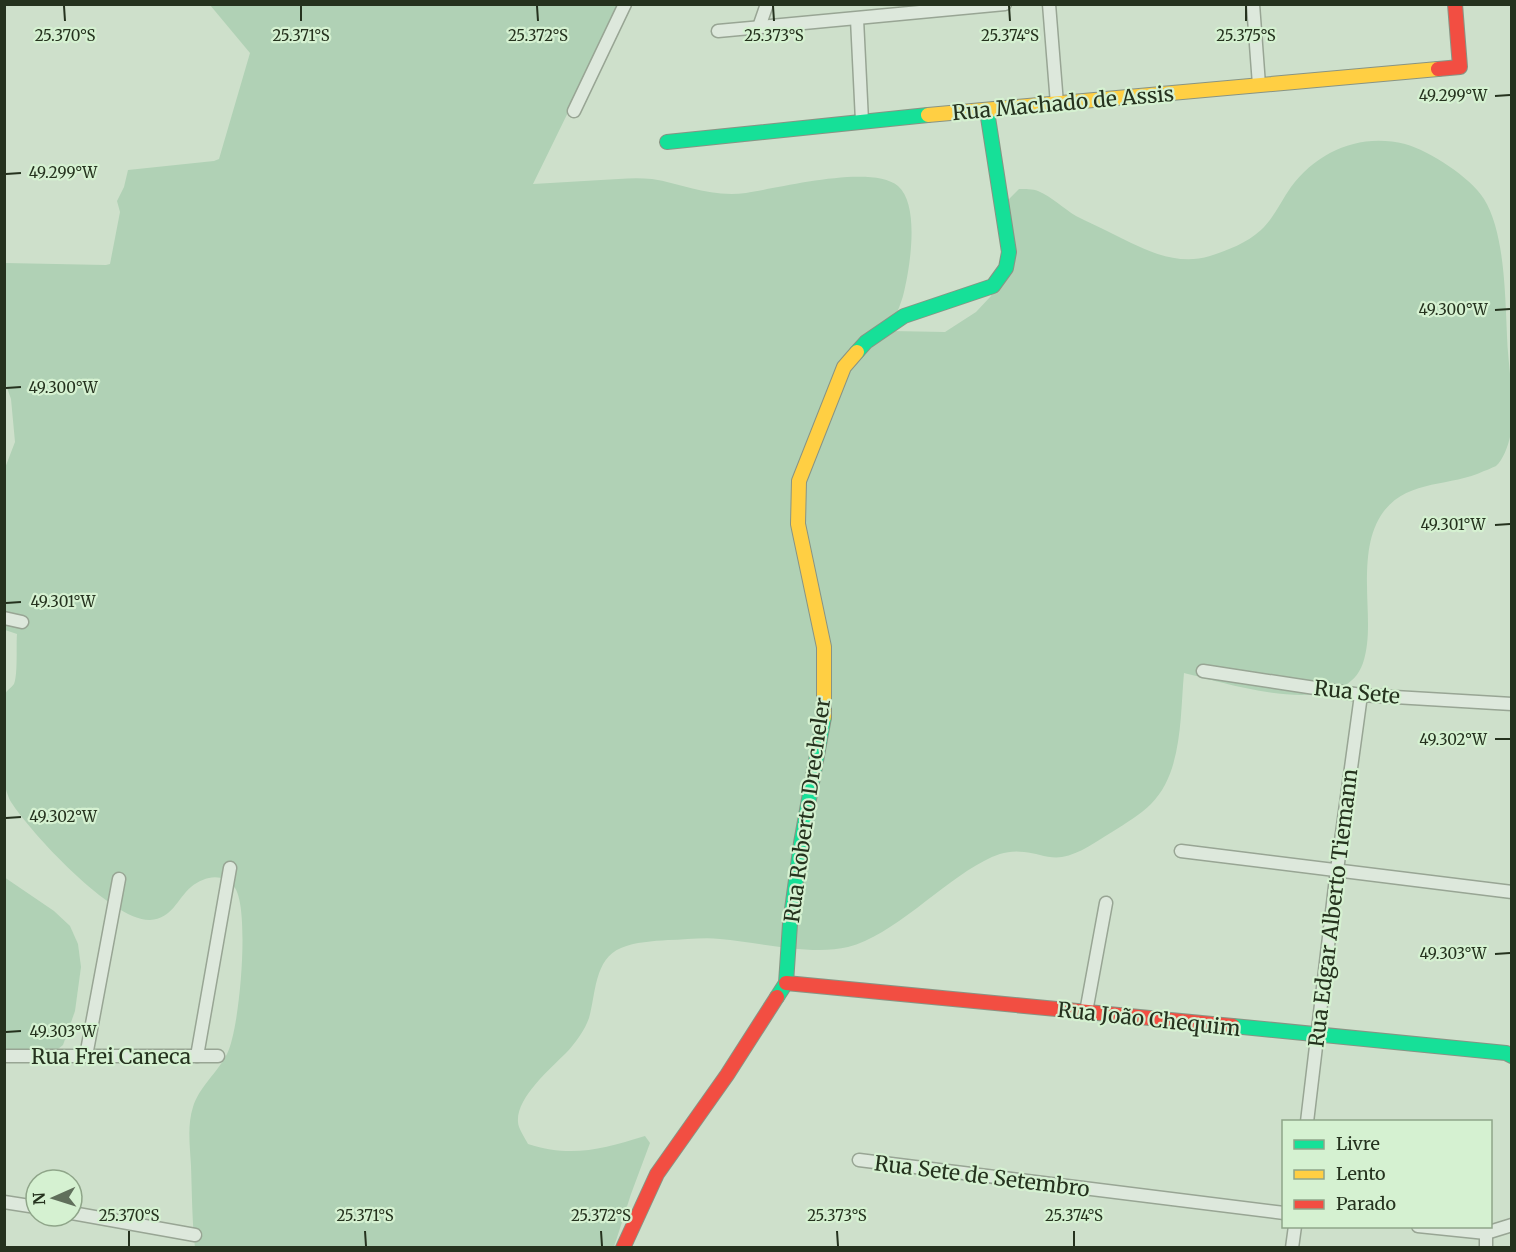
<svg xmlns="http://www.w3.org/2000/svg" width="1516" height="1252" font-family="Merriweather,serif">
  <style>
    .green { fill: #b0d1b5 }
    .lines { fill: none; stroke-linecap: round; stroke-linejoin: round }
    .street-casing { stroke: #98a594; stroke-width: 15 }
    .fast-casing { stroke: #889484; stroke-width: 16 }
    .slow-casing { stroke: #889484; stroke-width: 16 }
    .jam-casing { stroke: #889484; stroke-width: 16 }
    .street { stroke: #dde8dc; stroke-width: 12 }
    .fast { stroke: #16e098; stroke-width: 14 }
    .slow { stroke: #ffcf43; stroke-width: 14 }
    .jam { stroke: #f24e42; stroke-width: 14 }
    .ticks { fill: none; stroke: #25321e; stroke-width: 2 }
    .labels { text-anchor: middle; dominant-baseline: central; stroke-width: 4.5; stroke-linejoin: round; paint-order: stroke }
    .street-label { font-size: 21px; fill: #25321e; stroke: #d5f1d1 }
    .ticks-label { font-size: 15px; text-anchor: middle; fill: #25321e; stroke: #d5f1d1; stroke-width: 4.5; stroke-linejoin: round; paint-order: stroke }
  </style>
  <rect width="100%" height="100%" fill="#cee0cb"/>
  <!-- green -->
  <g class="green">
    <path d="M621,4l-88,180c23,-1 46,-3 68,-4 17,-1 34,-3 51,-1 32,5 60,19 94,14 34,-5 125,-29 152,-7 22,19 12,81 6,106 -3,13 -10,26 -13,39l54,1 31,-20 15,-16 10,-35 4,-58 14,-14c6,0 14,0 19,2 14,6 25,17 38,25 11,6 24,11 35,17 31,15 63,34 99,23 18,-6 37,-13 51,-26 13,-12 20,-29 30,-43 27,-36 69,-54 114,-43 25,7 65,33 79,55 23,37 21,110 24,153 2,25 7,61 2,85 -2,9 -7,23 -14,29 0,0 -11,5 -12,5 -33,16 -75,8 -100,40 -16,21 -17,49 -17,74 0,26 4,54 -4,78 -20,59 -136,20 -179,10 -4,42 -1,99 -33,131 -11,11 -25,19 -39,28 -15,9 -32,22 -50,25 -14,2 -25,-4 -38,-5 -15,-2 -27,2 -40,9 -43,22 -91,75 -136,86 -37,9 -90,-5 -128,-8 -17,-2 -35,1 -52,1 -15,1 -33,2 -47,8 -27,11 -25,46 -32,70 -4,12 -15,27 -23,35 -16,16 -50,45 -48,69 0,6 7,16 10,22 44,14 74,5 117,-8l5,7 -19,51 -17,53 -419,1c-3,-28 -3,-55 -4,-82 -1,-19 -4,-41 2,-59 6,-20 25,-35 34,-53 13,-25 23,-144 8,-166 -12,-16 -30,-12 -44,-1 -14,12 -19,32 -41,33 -38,1 -119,-87 -139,-118 -3,-5 -6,-15 -7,-21 -1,-11 -1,-80 1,-87 2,-4 6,-6 9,-10 4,-9 2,-39 3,-50l-12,-4v-162l10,-26 -4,-43 -6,-17v-119l101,2 4,-1 10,-52 -3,-11 7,-14 4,-17 86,-9 5,-2 31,-106 -40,-48z"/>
    <polygon points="4,877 54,911 70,926 78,944 81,967 75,1011 63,1045 49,1056 5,1062"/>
  </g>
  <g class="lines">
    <defs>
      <g id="street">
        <polyline points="1049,4 1057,104"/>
        <polyline points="1253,4 1259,85"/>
        <polyline points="857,19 862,121"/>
        <polyline points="759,27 767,4"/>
        <polyline points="718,31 1005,4"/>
        <polyline points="574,111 625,4"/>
        <polyline points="4,618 22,622"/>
        <polyline points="1203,671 1361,695 1512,704"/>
        <polyline points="1181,851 1512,892"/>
        <polyline points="1086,1012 1106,903"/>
        <polyline points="4,1056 218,1056"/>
        <polyline points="86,1056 119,879"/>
        <polyline points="197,1056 230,868"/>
        <polyline points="1307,1122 1337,870 1361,695"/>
        <polyline points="859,1160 1284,1213"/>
        <polyline points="4,1202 36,1207"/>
        <polyline points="72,1213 195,1235"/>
        <polyline points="1418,1226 1486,1233 1512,1225"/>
        <polyline points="1486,1233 1486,1248"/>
        <polyline points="1292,1248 1295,1226"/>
      </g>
      <g id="fast">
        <polyline points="667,142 928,115"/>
        <polyline points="857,352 866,342 904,316 993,286 1006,268 1009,252 987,111"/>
        <polyline points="777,997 786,983 790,924 801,843 824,717"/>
        <polyline points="1233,1026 1506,1053 1512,1056"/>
      </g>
      <g id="slow">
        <polyline points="928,115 1438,69"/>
        <polyline points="824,717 824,647 798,524 799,481 844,367 857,352"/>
      </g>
      <g id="jam">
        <polyline points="1438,69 1460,67 1455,4"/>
        <polyline points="786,983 1233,1026"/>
        <polyline points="623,1248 657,1174 727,1075 777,997"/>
      </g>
    </defs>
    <!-- street casing -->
    <use href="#street" class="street-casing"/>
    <!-- fast casing -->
    <use href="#fast" class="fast-casing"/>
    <!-- slow casing -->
    <use href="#slow" class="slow-casing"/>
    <!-- jam casing -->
    <use href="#jam" class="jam-casing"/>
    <!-- street -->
    <use href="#street" class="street"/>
    <!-- fast -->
    <use href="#fast" class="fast"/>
    <!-- slow -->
    <use href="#slow" class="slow"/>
    <!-- jam -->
    <use href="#jam" class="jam"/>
  </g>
  <!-- ticks -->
  <path class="ticks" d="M64,6l1,15M301,6v15M537,6l1,15M773,6l1,15M1009,6l1,15M1246,6v15M1495,96l15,-1M6,174l15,-1M1495,310l15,-1M6,388l15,-1M1495,525l15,-1M6,603l15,-1M1495,739h15M6,818l15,-1M1495,954l15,-1M6,1032l15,-1M129,1231v15M365,1231l1,15M601,1231l1,15M837,1231l1,15M1074,1231v15"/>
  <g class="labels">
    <!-- street labels -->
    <g class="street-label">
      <text transform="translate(1063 103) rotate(-5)">Rua Machado de Assis</text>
      <text transform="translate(1357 692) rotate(6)">Rua Sete</text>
      <text transform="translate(807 810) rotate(-82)">Rua Roberto Drecheler</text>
      <text transform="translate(1333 908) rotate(-83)">Rua Edgar Alberto Tiemann</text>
      <text transform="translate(1149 1019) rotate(6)">Rua João Chequim</text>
      <text x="111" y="1056">Rua Frei Caneca</text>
      <text transform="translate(982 1176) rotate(7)">Rua Sete de Setembro</text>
    </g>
  </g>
  <g class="ticks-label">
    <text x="65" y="41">25.370°S</text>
    <text x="301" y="41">25.371°S</text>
    <text x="538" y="41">25.372°S</text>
    <text x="774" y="41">25.373°S</text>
    <text x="1010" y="41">25.374°S</text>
    <text x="1246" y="41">25.375°S</text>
    <text x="1453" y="101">49.299°W</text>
    <text x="63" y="178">49.299°W</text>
    <text x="1453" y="315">49.300°W</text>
    <text x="63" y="393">49.300°W</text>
    <text x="1453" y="530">49.301°W</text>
    <text x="63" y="607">49.301°W</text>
    <text x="1453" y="745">49.302°W</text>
    <text x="63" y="822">49.302°W</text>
    <text x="1453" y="959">49.303°W</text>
    <text x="63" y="1037">49.303°W</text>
    <text x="129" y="1221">25.370°S</text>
    <text x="365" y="1221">25.371°S</text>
    <text x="601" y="1221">25.372°S</text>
    <text x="837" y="1221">25.373°S</text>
    <text x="1074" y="1221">25.374°S</text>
  </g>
  <!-- border -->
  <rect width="1516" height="1252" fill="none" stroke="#25321e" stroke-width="12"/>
  <!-- legend -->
  <rect x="1282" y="1120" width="210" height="108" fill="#d5f1d1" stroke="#8fa589" stroke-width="1.5"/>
  <rect x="1294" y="1140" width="30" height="9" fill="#16e098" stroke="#8fa589" stroke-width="1.5"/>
  <text x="1336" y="1150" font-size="18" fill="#25321e">Livre</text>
  <rect x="1294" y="1170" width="30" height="9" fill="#ffcf43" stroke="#8fa589" stroke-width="1.5"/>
  <text x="1336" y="1180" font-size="18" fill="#25321e">Lento</text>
  <rect x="1294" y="1200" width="30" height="9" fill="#f24e42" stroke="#8fa589" stroke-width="1.5"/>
  <text x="1336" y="1210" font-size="18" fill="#25321e">Parado</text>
  <!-- north arrow -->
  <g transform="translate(54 1198) rotate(267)"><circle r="28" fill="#d5f1d1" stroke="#8fa589" stroke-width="1.5"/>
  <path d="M0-4.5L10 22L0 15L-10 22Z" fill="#606f5b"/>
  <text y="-9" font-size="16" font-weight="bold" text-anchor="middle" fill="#25321e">N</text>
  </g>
</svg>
